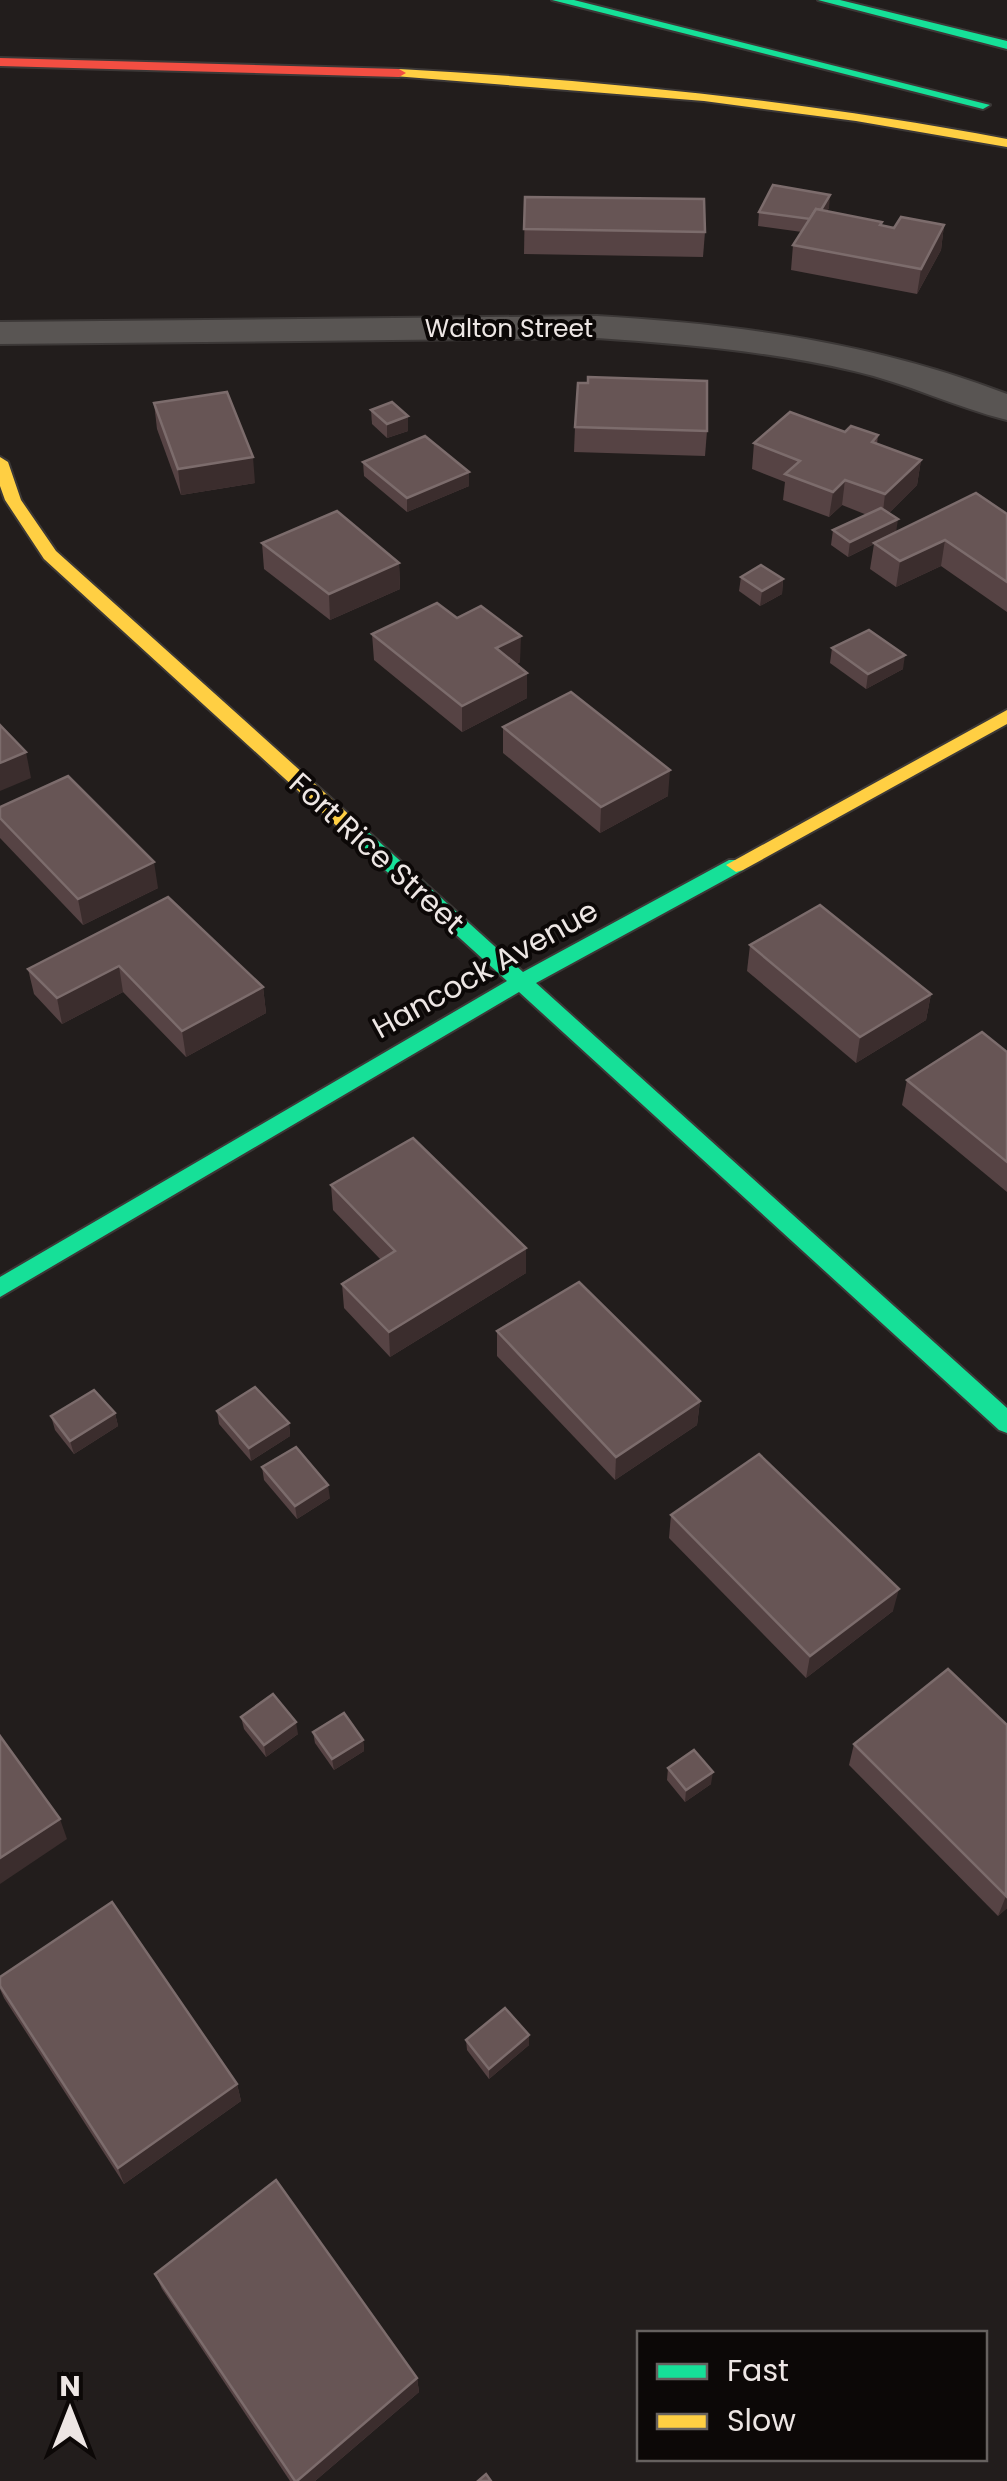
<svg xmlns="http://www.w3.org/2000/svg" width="1007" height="2481" font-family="Poppins,sans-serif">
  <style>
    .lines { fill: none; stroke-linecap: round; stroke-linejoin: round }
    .street-casing { stroke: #3c3837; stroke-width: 4 }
    .fast-casing { stroke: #3c3837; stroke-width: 4 }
    .slow-casing { stroke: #3c3837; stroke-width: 4 }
    .jam-casing { stroke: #3c3837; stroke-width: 4 }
    .street { fill: #595553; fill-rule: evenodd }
    .fast { fill: #16e098; fill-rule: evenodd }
    .slow { fill: #ffcf43; fill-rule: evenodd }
    .jam { fill: #f24e42; fill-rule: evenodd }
    .wall { fill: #564344 }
    .shaded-wall { fill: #3b2d2d }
    .building { fill: #675555; stroke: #7c6c6c; stroke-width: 2.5 }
    .labels { text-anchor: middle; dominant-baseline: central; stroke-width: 8; stroke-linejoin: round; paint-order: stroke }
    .far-street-label { font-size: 25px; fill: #ede6e4; stroke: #0c0807 }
    .street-label { font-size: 30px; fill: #ede6e4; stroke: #0c0807 }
  </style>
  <rect width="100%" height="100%" fill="#221d1c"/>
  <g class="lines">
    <defs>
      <path id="street" d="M597,316c141,8 278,27 410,78v26c-52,-13 -100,-37 -153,-49 -84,-20 -171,-27 -257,-33l-597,6v-22z"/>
      <g id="fast">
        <polygon points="552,0 574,0 990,105 983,109"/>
        <polygon points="818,0 840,0 1007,41 1007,49"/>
        <polygon points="347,818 354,819 523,972 729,860 743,860 746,865 743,870 536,983 1007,1408 1007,1433 999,1430 519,992 0,1297 0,1277 507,981 340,829 337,824 340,819"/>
      </g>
      <g id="slow">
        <path d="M399,69c204,11 407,32 608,70v8l-151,-26 -152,-20 -310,-25v-6z"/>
        <polygon points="0,457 8,462 21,500 56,551 354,819 357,824 354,829 340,829 44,559 5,500 0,486"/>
        <polygon points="1007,710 1007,724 743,870 736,872 726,865"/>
      </g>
      <polygon id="jam" points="0,58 399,69 406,73 399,77 0,66"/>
    </defs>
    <!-- street casing -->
    <use href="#street" class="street-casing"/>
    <!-- fast casing -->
    <use href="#fast" class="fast-casing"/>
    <!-- slow casing -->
    <use href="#slow" class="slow-casing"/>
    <!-- jam casing -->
    <use href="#jam" class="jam-casing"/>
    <!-- street -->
    <use href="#street" class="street"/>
    <!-- fast -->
    <use href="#fast" class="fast"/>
    <!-- slow -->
    <use href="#slow" class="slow"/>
    <!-- jam -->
    <use href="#jam" class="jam"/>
  </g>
  <!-- wall -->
  <g class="wall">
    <polygon points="525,197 705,232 703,257 524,254"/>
    <polygon points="829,208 827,211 894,228 944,225 941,250 917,294 791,270 793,245 802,232 758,226 759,212"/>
    <polygon points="154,403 255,483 181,495 157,429"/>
    <polygon points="371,410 408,416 408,431 387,438 372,424"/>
    <polygon points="575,427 707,431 705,456 574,452"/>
    <polygon points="845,432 878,435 877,444 921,460 917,485 889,513 896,532 1007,514 1007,612 941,566 896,587 870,569 874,544 848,557 831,545 833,530 867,515 842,505 829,517 783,500 785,482 752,469 754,443"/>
    <polygon points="363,462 469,486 407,512 364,476"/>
    <polygon points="262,543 399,563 400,589 330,620 264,569"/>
    <polygon points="741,577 783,579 782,594 760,606 739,591"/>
    <polygon points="457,618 520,662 517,664 527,673 527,698 462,732 374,660 372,634"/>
    <polygon points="832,648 903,669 866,689 830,663"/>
    <polygon points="503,727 668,796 600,833 503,753"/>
    <polygon points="0,807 158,888 83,925 0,838"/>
    <polygon points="168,897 263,987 266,1013 186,1057 123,992 62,1024 34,994 28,969"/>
    <polygon points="750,945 931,994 926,1020 856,1063 747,971"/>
    <polygon points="1007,1052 1007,1192 902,1105 907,1080"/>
    <polygon points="331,1185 526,1248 526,1273 390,1357 344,1308 342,1284 381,1260 333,1210"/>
    <polygon points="497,1331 700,1401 697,1425 615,1480 497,1356"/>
    <polygon points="217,1411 289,1423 290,1436 251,1461 219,1424"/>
    <polygon points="115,1413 118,1426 74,1454 55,1430 51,1416"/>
    <polygon points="262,1467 330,1498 297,1519 264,1480"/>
    <polygon points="671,1515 893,1611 806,1678 669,1538"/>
    <polygon points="241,1717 298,1734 266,1757 244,1729"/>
    <polygon points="1007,1725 1007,1908 998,1916 849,1765 854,1744"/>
    <polygon points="313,1732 363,1740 364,1751 334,1770 315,1743"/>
    <polygon points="668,1768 711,1784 685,1802 667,1780"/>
    <polygon points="0,1977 237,2084 241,2101 124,2184 4,1998 0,1989"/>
    <polygon points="466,2040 529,2045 489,2079 467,2050"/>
    <polygon points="155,2274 417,2378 419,2392 315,2481 290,2481 162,2289"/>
  </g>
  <!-- shaded-wall -->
  <g class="shaded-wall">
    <polygon points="830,195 829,208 814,234 815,220"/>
    <polygon points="944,225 941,250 917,294 921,269"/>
    <polygon points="408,416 408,431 387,438 387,424"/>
    <polygon points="253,457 255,483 181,495 178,469"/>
    <polygon points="921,460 917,485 882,520 885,494"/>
    <polygon points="469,472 469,486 407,512 407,498"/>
    <polygon points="845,480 842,505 829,517 833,492"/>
    <polygon points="898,519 896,533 848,557 850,542"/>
    <polygon points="945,540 941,566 896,587 900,561"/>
    <polygon points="399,563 400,589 330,620 329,594"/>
    <polygon points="783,579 782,594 760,606 762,591"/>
    <polygon points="521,636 520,662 496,674 496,648"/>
    <polygon points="905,655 903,669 866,689 868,674"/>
    <polygon points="527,673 527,698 462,732 462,706"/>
    <polygon points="26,752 31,778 0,791 0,763"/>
    <polygon points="670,770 668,796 600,833 601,807"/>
    <polygon points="154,862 158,888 83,925 78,899"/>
    <polygon points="119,966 123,992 62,1024 57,998"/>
    <polygon points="263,987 266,1013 186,1057 182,1031"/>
    <polygon points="931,994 926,1020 856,1063 860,1037"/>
    <polygon points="526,1248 526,1273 390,1357 389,1332"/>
    <polygon points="700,1401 697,1425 615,1480 616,1457"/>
    <polygon points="115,1413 118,1426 74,1454 70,1441"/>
    <polygon points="289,1423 290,1436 251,1461 249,1448"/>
    <polygon points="328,1485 330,1498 297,1519 295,1506"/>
    <polygon points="899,1589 893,1611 806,1678 810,1656"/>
    <polygon points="296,1722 298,1734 266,1757 264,1745"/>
    <polygon points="363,1740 364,1751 334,1770 332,1759"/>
    <polygon points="713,1772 711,1784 685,1802 686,1790"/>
    <polygon points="60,1819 67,1839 0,1884 0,1858"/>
    <polygon points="1007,1895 1007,1908 998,1916 1006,1896"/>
    <polygon points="529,2035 529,2045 489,2079 489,2069"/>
    <polygon points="237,2084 241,2101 124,2184 118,2168"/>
    <polygon points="417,2378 419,2392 315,2481 297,2481"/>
  </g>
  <!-- building -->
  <g class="building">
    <polygon points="773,185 830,195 821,210 816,209 810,219 759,212"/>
    <polygon points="525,197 704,199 705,232 524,229"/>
    <polygon points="816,209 882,222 880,225 894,228 901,217 944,225 921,269 793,245"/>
    <polygon points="588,377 707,381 707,431 575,427 578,383 588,383"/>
    <polygon points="227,392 253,457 178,469 154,403"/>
    <polygon points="392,402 408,416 387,424 371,410"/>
    <polygon points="790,412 845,432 851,426 878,435 872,442 921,460 885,494 845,480 833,492 785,474 800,461 754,443"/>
    <polygon points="425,436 469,472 407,498 363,462"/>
    <polygon points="976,493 1007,514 1007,582 945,540 900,561 874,543"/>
    <polygon points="881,508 898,519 850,542 833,530"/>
    <polygon points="337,511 399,563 329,594 262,543"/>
    <polygon points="761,565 783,579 762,591 741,577"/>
    <polygon points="437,603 457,618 481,606 521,636 496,648 527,673 462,706 372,634"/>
    <polygon points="869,630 905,655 868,674 832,648"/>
    <polygon points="571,692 670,770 601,807 503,727"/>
    <polygon points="0,725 26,752 0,763"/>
    <polygon points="68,776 154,862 78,899 0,818 0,807"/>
    <polygon points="168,897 263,987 182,1031 119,966 57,998 28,969"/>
    <polygon points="820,905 931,994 860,1037 750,945"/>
    <polygon points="982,1032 1007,1052 1007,1162 907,1080"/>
    <polygon points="413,1138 526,1248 389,1332 342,1284 395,1251 331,1185"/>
    <polygon points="579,1282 700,1401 616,1457 497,1331"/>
    <polygon points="255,1387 289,1423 249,1448 217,1411"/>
    <polygon points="94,1390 115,1413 70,1441 51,1416"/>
    <polygon points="296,1447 328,1485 295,1506 262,1467"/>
    <polygon points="759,1454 899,1589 810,1656 671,1515"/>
    <polygon points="948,1669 1007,1725 1006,1896 854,1744"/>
    <polygon points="273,1694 296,1722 264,1745 241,1717"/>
    <polygon points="344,1713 363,1740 332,1759 313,1732"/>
    <polygon points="0,1736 60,1819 0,1858"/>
    <polygon points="694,1750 713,1772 686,1790 668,1768"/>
    <polygon points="112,1902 237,2084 118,2168 0,1986 0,1977"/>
    <polygon points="505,2008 529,2035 489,2069 466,2040"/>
    <polygon points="276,2180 417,2378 297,2481 295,2481 155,2274"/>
    <polygon points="486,2474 491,2481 478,2481"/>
  </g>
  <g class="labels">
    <!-- far-street labels -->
    <g class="far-street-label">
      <text x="509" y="328">Walton Street</text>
    </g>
    <!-- street labels -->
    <g class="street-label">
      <text transform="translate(377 853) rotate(42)">Fort Rice Street</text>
      <text transform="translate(485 969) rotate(-29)">Hancock Avenue</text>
    </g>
  </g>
  <!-- legend -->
  <rect x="637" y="2331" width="350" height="130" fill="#0c0807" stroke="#66615f" stroke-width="2.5"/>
  <rect x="657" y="2364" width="50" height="15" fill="#16e098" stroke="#66615f" stroke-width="2.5"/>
  <text x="727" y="2381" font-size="30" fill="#ede6e4">Fast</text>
  <rect x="657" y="2414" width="50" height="15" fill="#ffcf43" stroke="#66615f" stroke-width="2.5"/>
  <text x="727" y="2431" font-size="30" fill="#ede6e4">Slow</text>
  <!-- north arrow -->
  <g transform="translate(70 2411)" stroke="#0c0807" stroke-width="8" paint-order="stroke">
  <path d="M0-8L18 38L0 25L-18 38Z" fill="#ede6e4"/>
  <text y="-15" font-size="28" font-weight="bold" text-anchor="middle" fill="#ede6e4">N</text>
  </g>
</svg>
